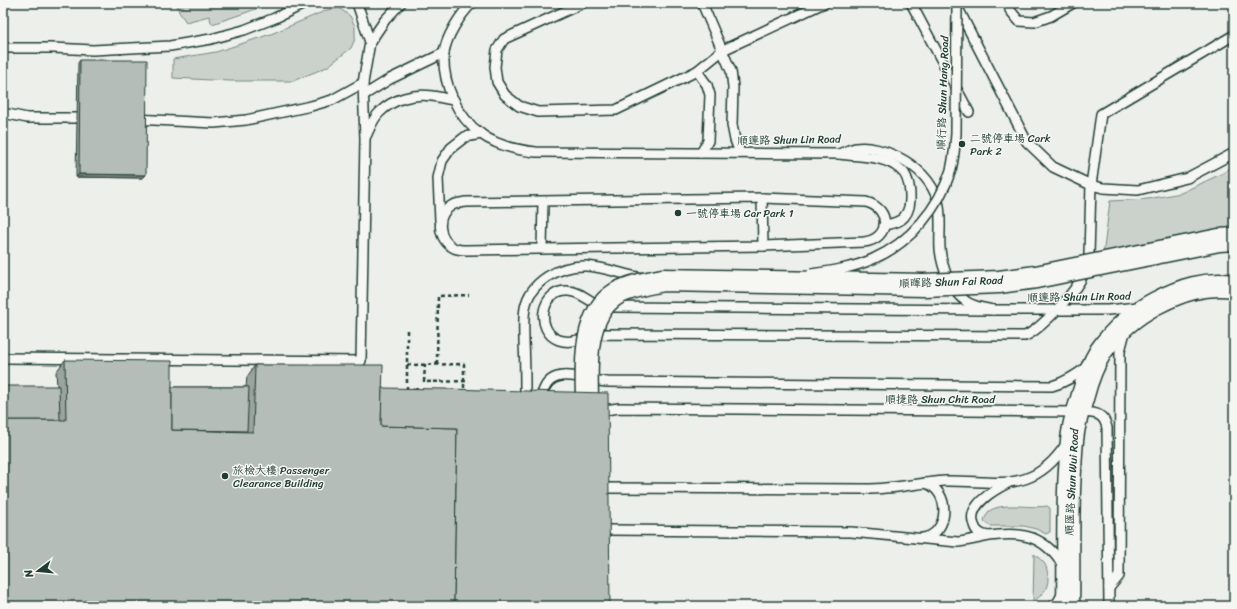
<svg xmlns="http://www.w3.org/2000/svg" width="1237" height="609" font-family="Sriracha,'LXGW WenKai TC',sans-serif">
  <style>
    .green { fill: #cbd2cc; stroke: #758880 }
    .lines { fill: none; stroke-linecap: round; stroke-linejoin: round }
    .service-casing { stroke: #1f3d34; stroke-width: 12 }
    .tertiary-casing { stroke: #1f3d34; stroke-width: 25 }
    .path { stroke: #1f3d34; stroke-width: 2.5; stroke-dasharray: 4 3; stroke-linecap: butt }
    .service { stroke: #f6f6f2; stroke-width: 9 }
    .tertiary { stroke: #f6f6f2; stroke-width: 22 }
    .service-bridge-casing { stroke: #1f3d34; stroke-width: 12; stroke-linecap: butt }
    .tertiary-bridge-casing { stroke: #1f3d34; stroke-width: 25; stroke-linecap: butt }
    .path-bridge { stroke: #1f3d34; stroke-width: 2.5; stroke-dasharray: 4 3; stroke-linecap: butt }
    .service-bridge { stroke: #f6f6f2; stroke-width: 9 }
    .tertiary-bridge { stroke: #f6f6f2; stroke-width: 22 }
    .wall { fill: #9ba39e; stroke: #1f3d34 }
    .shaded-wall { fill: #7e8481; stroke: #1f3d34 }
    .building { fill: #b4bdb8; stroke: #1f3d34 }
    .poi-dot { fill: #1f3d34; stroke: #f6f6f2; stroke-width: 1.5 }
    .labels { text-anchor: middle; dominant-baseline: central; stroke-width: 3; stroke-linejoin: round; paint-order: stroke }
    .street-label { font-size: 11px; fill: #1f3d34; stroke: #f6f6f2 }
    .poi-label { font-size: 11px; fill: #1f3d34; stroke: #f6f6f2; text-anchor: start }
  </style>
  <rect width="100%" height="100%" fill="#edefea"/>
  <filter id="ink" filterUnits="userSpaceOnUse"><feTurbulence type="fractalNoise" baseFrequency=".025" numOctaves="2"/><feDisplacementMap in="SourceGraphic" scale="8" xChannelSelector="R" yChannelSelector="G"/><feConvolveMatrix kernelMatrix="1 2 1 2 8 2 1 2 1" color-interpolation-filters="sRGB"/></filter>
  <g filter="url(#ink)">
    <!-- green -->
    <g class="green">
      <polygon points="177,3 271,3 245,13 212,24 209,16 186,22 179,12"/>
      <polygon points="339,8 350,16 355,26 355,39 351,48 327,67 293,81 230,81 173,78 173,59 216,52 271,34 327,10"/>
      <polygon points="1234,166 1234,245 1102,264 1110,201 1148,199 1181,193 1223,173"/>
      <path d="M1047,506l3,2v24l-4,2 -10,-5 -12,-3h-34l-5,-4 -1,-2 4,-8c13,-11 42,-3 59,-6z"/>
      <path d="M1034,554c11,9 13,10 14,24 0,12 -6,17 -15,24z"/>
    </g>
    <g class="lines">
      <defs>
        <g id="service">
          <polyline points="357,3 370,42"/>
          <path d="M472,3c-12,12 -26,34 -28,50 -2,30 13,64 37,81 16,12 36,16 55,18l303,2c6,-2 12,-5 17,-6 13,-2 30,3 42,9 18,9 34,24 40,44 4,15 1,32 2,48 2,19 11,43 27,53 8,5 17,6 26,8h115l30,-3"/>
          <polyline points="583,3 504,39 497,50 495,67 497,82 505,95 519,106 538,112 616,110 697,71 723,50 824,3"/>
          <polyline points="702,3 731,71 733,87 732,125 735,140 740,153"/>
          <polyline points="911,3 969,112"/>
          <polyline points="1009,3 1010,10 1019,21 1034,22 1051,16 1073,3"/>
          <polyline points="956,4 967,26 1027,142 1053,167 1091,185 1103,188 1138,190 1187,178 1234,153"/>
          <polyline points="3,48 53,48 93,50 170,46 211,39 244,30 275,18 306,3"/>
          <polyline points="697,71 707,85 710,95 708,141 701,153"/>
          <polyline points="364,95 390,79 444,53"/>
          <polyline points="3,113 27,118 89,118"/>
          <polyline points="134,119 214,123 246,120 311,106 332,100 363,83 370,42 385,20 401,3"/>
          <path d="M366,136c4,-8 7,-18 14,-24 13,-13 34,-19 52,-16 7,1 15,3 22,4"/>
          <path d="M840,154c20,3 44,1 60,15 11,8 14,37 4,48 -4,5 -13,7 -20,8"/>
          <path d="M762,198l104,4c26,7 24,37 -2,40l-101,4 -296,4c-4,0 -9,0 -13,-2 -16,-8 -19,-32 -3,-42 4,-3 10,-3 15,-4z"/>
          <polyline points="762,198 763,246"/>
          <polyline points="440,221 438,178 442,161 451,148 465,137 481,134"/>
          <polyline points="542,249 543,202"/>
          <path d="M993,310l-379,-3c-7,-1 -14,-2 -21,-5 -8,-4 -15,-11 -25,-11 -27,-2 -34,40 -9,49 15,5 30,-5 45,-6l421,2c16,-7 46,-40 55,-55 5,-8 7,-17 9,-26l2,-70 10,-71 133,-79"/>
          <polyline points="3,358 361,361 365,139 363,83"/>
          <path d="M525,395c0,-18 0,-35 -1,-53 0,-11 -1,-22 1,-34 5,-27 35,-43 61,-42 19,1 38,9 57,12"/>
          <path d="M542,395c8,-33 44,-14 66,-13l444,4c14,-4 25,-11 36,-20"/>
          <path d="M605,410l14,-2 459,4c14,1 26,-1 29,16l2,178"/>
          <path d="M606,488l258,1c7,0 14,0 21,-1 20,-1 40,-6 60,-7 54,-1 87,15 122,-38"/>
          <path d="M607,530l244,2 107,10c10,-1 20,-4 31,-6 34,-5 56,0 75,31"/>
          <path d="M988,536c-7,-1 -12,-4 -14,-11 -8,-19 20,-35 34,-42"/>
          <path d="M923,538c27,-4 28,-48 2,-55"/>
          <polyline points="1109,588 1119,576 1120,351 1125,332"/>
          <polyline points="1053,606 1058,602 1063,593"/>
        </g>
        <path id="tertiary" d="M1068,606c1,-45 -1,-91 2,-136 1,-14 1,-29 4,-43 2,-11 6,-21 9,-32 4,-15 10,-31 18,-44 14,-20 34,-37 55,-48 25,-13 49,-21 78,-17"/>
      </defs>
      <!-- service casing -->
      <use href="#service" class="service-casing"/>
      <!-- tertiary casing -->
      <use href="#tertiary" class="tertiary-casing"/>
      <!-- path -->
      <g class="path">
        <polyline points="425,364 424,382 469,381"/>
        <polyline points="437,364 438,296 469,295"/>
        <polyline points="407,390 407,327"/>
      </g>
      <!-- service -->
      <use href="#service" class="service"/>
      <!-- tertiary -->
      <use href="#tertiary" class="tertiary"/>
      <defs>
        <path id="service-bridge" d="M811,274c21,-3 42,-6 62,-15 37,-16 66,-51 78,-89 3,-12 4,-24 5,-36l1,-131"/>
        <path id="tertiary-bridge" d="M587,396c-1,-33 -3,-82 29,-102 14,-8 32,-11 47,-14l261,5 75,-3 37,-5 183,-37 15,-1"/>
      </defs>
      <!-- service-bridge casing -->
      <use href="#service-bridge" class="service-bridge-casing"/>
      <!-- tertiary-bridge casing -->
      <use href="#tertiary-bridge" class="tertiary-bridge-casing"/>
      <!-- path-bridge -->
      <polyline class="path-bridge" points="407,365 464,364 464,392"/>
      <!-- service-bridge -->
      <use href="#service-bridge" class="service-bridge"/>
      <!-- tertiary-bridge -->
      <use href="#tertiary-bridge" class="tertiary-bridge"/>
    </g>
    <!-- wall -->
    <g class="wall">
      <polygon points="80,60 143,178 76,177 78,63"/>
      <polygon points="65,360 172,387 246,387 247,377 255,365 382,388 3,606 57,386 56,372"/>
    </g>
    <!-- shaded-wall -->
    <polygon class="shaded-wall" points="79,174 146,175 143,178 76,177"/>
    <!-- building -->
    <g class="building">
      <polygon points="80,60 147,60 146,175 79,174"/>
      <polygon points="65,360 172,361 172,430 253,432 255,365 383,365 381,426 457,428 454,606 3,606 3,420 66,420"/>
      <polygon points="3,386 59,386 60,420 3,420"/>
      <polygon points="172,387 249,387 247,431 172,430"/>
      <polygon points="382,388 444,389 608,393 610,606 454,606 457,428 381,426"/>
    </g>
  </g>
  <!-- markers -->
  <g class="poi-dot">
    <circle cx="962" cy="144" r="4"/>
    <circle cx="678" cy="213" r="4"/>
    <circle cx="225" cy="476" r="4"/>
  </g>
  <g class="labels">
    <!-- street labels -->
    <g class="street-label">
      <text transform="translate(943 93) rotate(-88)">順行路 Shun Hang Road</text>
      <text transform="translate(789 140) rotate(-1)">順連路 Shun Lin Road</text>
      <text transform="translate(951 282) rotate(-2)">順暉路 Shun Fai Road</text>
      <text transform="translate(1079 297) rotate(-1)">順連路 Shun Lin Road</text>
      <text x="940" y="399">順捷路 Shun Chit Road</text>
      <text transform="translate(1072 482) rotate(-87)">順匯路 Shun Wui Road</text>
    </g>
    <!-- poi labels -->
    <g class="poi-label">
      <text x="970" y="138">二號停車場 Cark<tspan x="970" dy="13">Park 2</tspan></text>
      <text x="686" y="213">一號停車場 Car Park 1</text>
      <text x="233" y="470">旅檢大樓 Passenger<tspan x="233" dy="13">Clearance Building</tspan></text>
    </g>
  </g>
  <!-- margin -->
  <rect width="1237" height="609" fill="none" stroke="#f6f6f2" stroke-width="16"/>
  <rect x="8" y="8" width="1221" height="593" fill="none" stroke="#1f3d34" stroke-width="1.5" filter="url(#ink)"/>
  <!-- north arrow -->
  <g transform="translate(38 571) rotate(254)" stroke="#f6f6f2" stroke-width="3" paint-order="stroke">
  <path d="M0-3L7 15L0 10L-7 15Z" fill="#1f3d34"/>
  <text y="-6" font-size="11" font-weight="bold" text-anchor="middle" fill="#1f3d34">N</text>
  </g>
</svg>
